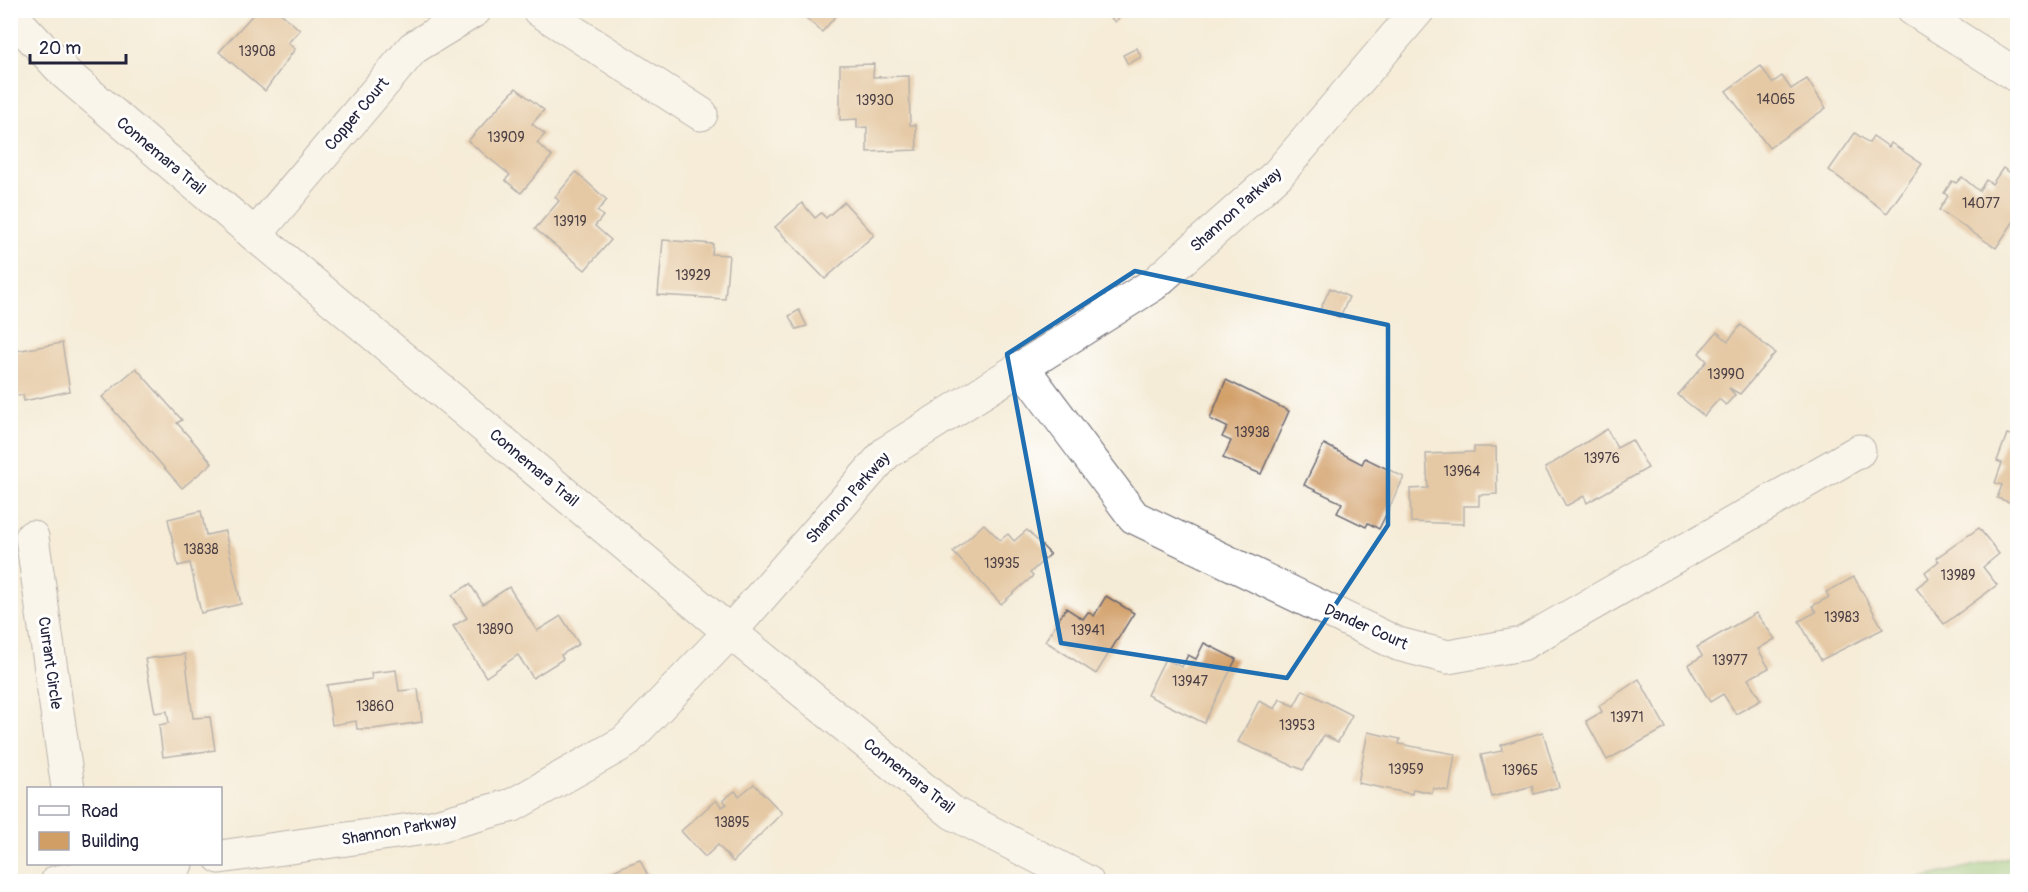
<svg xmlns="http://www.w3.org/2000/svg" width="2028" height="892" font-family="Pangolin,sans-serif">
  <style>
    .green { fill: #8cc87d; stroke: #57755c; stroke-width: 1.5 }
    .building { fill: #d19e66 }
    .lines { fill: none; stroke-linecap: round; stroke-linejoin: round }
    .minor-casing { stroke: #6c6972; stroke-width: 35 }
    .tertiary-casing { stroke: #6c6972; stroke-width: 35 }
    .minor { stroke: #fff; stroke-width: 33 }
    .tertiary { stroke: #fff; stroke-width: 33 }
    .marked { fill: none; stroke: #1f6fb2; stroke-width: 4.5; stroke-linejoin: round }
    .labels { text-anchor: middle; dominant-baseline: central; stroke-width: 6; stroke-linejoin: round; paint-order: stroke }
    .number-label { font-size: 14px; fill: #4e4146 }
    .street-label { font-size: 16px; fill: #22223b; stroke: #fff }
  </style>
  <rect width="100%" height="100%" fill="#fff"/>
  <filter id="ink" filterUnits="userSpaceOnUse"><feTurbulence type="fractalNoise" baseFrequency=".0167" numOctaves="2"/><feDisplacementMap in="SourceGraphic" scale="12" xChannelSelector="R" yChannelSelector="G"/><feConvolveMatrix kernelMatrix="1 2 1 2 8 2 1 2 1" color-interpolation-filters="sRGB"/></filter>
  <filter id="wash" filterUnits="userSpaceOnUse"><feTurbulence type="fractalNoise" baseFrequency=".008" numOctaves="4" result="noise"/><feDisplacementMap in="SourceGraphic" scale="24" xChannelSelector="R" yChannelSelector="G"/><feGaussianBlur stdDeviation="1.35" result="paint"/><feColorMatrix in="noise" values="0 0 0 0 0 0 0 0 0 0 0 0 0 0 0 0 0 1.4 0 .05"/><feComposite in="paint" operator="in"/></filter>
  <g filter="url(#wash)">
    <rect width="100%" height="100%" fill="#f5ecd8"/>
    <!-- green -->
    <polygon class="green" points="2017,855 2017,881 1909,881"/>
    <g id="blocks">
      <!-- building -->
      <g class="building">
        <polygon points="257,10 277,10 300,30 288,43 295,49 265,91 219,52"/>
        <polygon points="797,10 841,10 822,32"/>
        <polygon points="1103,10 1123,10 1124,12 1115,22"/>
        <polygon points="1137,48 1141,57 1128,64 1123,55"/>
        <polygon points="874,64 873,77 909,76 910,125 916,125 917,150 867,152 867,127 857,128 857,119 840,120 840,65"/>
        <polygon points="1761,66 1772,83 1782,76 1791,89 1807,79 1826,108 1769,148 1726,91"/>
        <polygon points="516,88 544,110 532,124 545,134 537,143 552,156 521,193 505,180 510,175 468,141"/>
        <polygon points="1855,133 1869,143 1873,136 1889,147 1891,143 1922,164 1887,213 1829,170"/>
        <polygon points="2003,168 2018,178 2018,215 1996,248 1939,210 1948,196 1944,193 1952,181 1956,183 1962,177 1979,191 1986,180 1992,184"/>
        <polygon points="576,172 607,200 597,211 603,216 595,226 611,240 585,270 535,229 559,201 555,197"/>
        <polygon points="844,202 874,235 825,279 775,227 802,203 815,218 821,213 826,218"/>
        <polygon points="663,240 713,244 712,254 729,255 725,299 658,295"/>
        <polygon points="1330,288 1349,297 1340,317 1320,310"/>
        <polygon points="799,310 807,326 796,329 789,316"/>
        <polygon points="1741,325 1775,353 1740,394 1729,388 1735,395 1726,405 1719,399 1704,416 1678,395 1707,361 1699,353 1717,332 1728,341"/>
        <polygon points="62,343 70,391 24,401 23,395 10,397 10,352"/>
        <polygon points="136,368 182,420 177,423 212,463 182,488 102,397"/>
        <polygon points="1226,380 1289,411 1261,474 1223,458 1231,441 1222,437 1227,427 1210,419"/>
        <polygon points="1607,429 1617,448 1632,440 1648,468 1587,503 1584,496 1566,506 1545,468"/>
        <polygon points="2007,434 2018,437 2018,505 1997,498 2002,485 1995,483 2002,463 1997,461"/>
        <polygon points="1324,444 1362,464 1365,458 1404,477 1379,529 1368,523 1366,527 1337,513 1342,503 1304,485"/>
        <polygon points="1474,447 1496,447 1497,494 1479,495 1479,506 1464,506 1464,524 1411,522 1410,489 1428,488 1426,454 1474,452"/>
        <polygon points="201,511 206,535 225,531 241,604 201,613 190,563 178,566 168,519"/>
        <polygon points="984,524 1000,540 1008,534 1014,541 1027,530 1050,554 1030,573 1033,576 1001,604 953,552"/>
        <polygon points="1979,528 1999,554 1983,567 1997,585 1944,624 1916,588 1929,578 1925,572 1939,561 1936,558"/>
        <polygon points="1854,577 1883,629 1821,660 1799,621 1816,612 1812,606 1829,597 1826,592"/>
        <polygon points="470,584 483,604 509,587 537,631 561,616 579,644 561,655 563,659 533,678 518,655 486,677 453,626 467,618 452,595"/>
        <polygon points="1106,596 1134,613 1096,674 1045,641 1066,608 1083,619 1088,612 1094,616"/>
        <polygon points="1756,613 1775,639 1758,649 1769,668 1748,679 1761,700 1736,714 1723,694 1710,702 1688,665 1702,656 1697,647"/>
        <polygon points="1204,643 1236,659 1204,723 1147,695 1165,659 1182,667 1188,655 1196,659"/>
        <polygon points="185,654 193,718 210,717 215,750 163,757 159,725 169,723 167,711 155,713 145,659"/>
        <polygon points="396,670 399,691 418,689 422,722 373,729 357,729 356,721 332,725 327,685 372,679 371,673"/>
        <polygon points="1639,679 1666,728 1607,760 1586,721 1602,712 1599,706"/>
        <polygon points="1303,690 1352,715 1338,742 1324,735 1303,770 1238,742 1259,701 1275,709 1280,699 1294,706"/>
        <polygon points="1368,732 1400,739 1399,744 1455,754 1449,791 1433,788 1432,793 1413,789 1412,794 1358,783"/>
        <polygon points="1543,732 1559,787 1534,794 1532,786 1492,797 1481,755 1502,751 1501,745"/>
        <polygon points="754,784 782,813 733,862 718,845 705,857 681,831 716,800 722,807 727,804 723,800 735,791 739,796"/>
        <polygon points="640,860 651,882 591,882 624,866"/>
      </g>
    </g>
  </g>
  <g filter="url(#ink)">
    <use href="#blocks" fill-opacity="0" stroke="#6c6972" stroke-width="1.5"/>
    <g class="lines">
      <defs>
        <g id="minor">
          <polyline points="539,10 701,114"/>
          <polyline points="1914,10 2018,76"/>
          <polyline points="255,235 413,48 475,10"/>
          <polyline points="1022,367 1134,517 1398,644 1448,657 1522,644 1859,451"/>
          <polyline points="32,537 68,788"/>
        </g>
        <g id="tertiary">
          <polyline points="10,14 66,74 255,235 730,632 953,813 1087,882"/>
          <polyline points="220,857 432,827 513,805 625,742 730,632 886,453 1154,284 1278,174 1418,10"/>
          <polyline points="57,882 176,864"/>
        </g>
      </defs>
      <!-- minor casing -->
      <use href="#minor" class="minor-casing"/>
      <!-- tertiary casing -->
      <use href="#tertiary" class="tertiary-casing"/>
      <!-- minor -->
      <use href="#minor" class="minor"/>
      <!-- tertiary -->
      <use href="#tertiary" class="tertiary"/>
    </g>
  </g>
  <!-- marked area -->
  <path d="M0 0H2028V892H0ZM1135,271l253,54v200l-101,153 -226,-35 -54,-289z" fill="#f5ecd8" fill-opacity=".55" fill-rule="evenodd"/>
  <path class="marked" d="M1135,271l253,54v200l-101,153 -226,-35 -54,-289z"/>
  <g class="labels">
    <!-- number labels -->
    <g class="number-label">
      <text x="257" y="51">13908</text>
      <text x="1776" y="99">14065</text>
      <text x="875" y="100">13930</text>
      <text x="506" y="137">13909</text>
      <text x="1981" y="203">14077</text>
      <text x="570" y="221">13919</text>
      <text x="693" y="275">13929</text>
      <text x="1726" y="374">13990</text>
      <text x="1252" y="432">13938</text>
      <text x="1602" y="458">13976</text>
      <text x="1462" y="471">13964</text>
      <text x="201" y="549">13838</text>
      <text x="1002" y="563">13935</text>
      <text x="1958" y="575">13989</text>
      <text x="1842" y="617">13983</text>
      <text x="495" y="629">13890</text>
      <text x="1088" y="630">13941</text>
      <text x="1730" y="660">13977</text>
      <text x="1190" y="681">13947</text>
      <text x="375" y="706">13860</text>
      <text x="1627" y="717">13971</text>
      <text x="1297" y="725">13953</text>
      <text x="1406" y="769">13959</text>
      <text x="1520" y="770">13965</text>
      <text x="732" y="822">13895</text>
    </g>
    <!-- street labels -->
    <g class="street-label">
      <text transform="translate(357 114) rotate(-50)">Copper Court</text>
      <text transform="translate(161 156) rotate(40)">Connemara Trail</text>
      <text transform="translate(1236 210) rotate(-42)">Shannon Parkway</text>
      <text transform="translate(534 468) rotate(40)">Connemara Trail</text>
      <text transform="translate(848 498) rotate(-48)">Shannon Parkway</text>
      <text transform="translate(1366 627) rotate(24)">Dander Court</text>
      <text transform="translate(50 663) rotate(82)">Currant Circle</text>
      <text transform="translate(909 776) rotate(38)">Connemara Trail</text>
      <text transform="translate(399 830) rotate(-10)">Shannon Parkway</text>
    </g>
  </g>
  <!-- margin -->
  <rect width="2028" height="892" fill="none" stroke="#fff" stroke-width="36"/>
  <!-- legend -->
  <rect x="27" y="787" width="195" height="78" fill="#ffffff" stroke="#a7a7b1" stroke-width="1.5"/>
  <rect x="39" y="806" width="30" height="9" fill="#ffffff" stroke="#a7a7b1" stroke-width="1.5"/>
  <text x="81" y="817" font-size="18" fill="#22223b">Road</text>
  <rect x="39" y="832" width="30" height="18" fill="#d19e66" stroke="#a7a7b1" stroke-width="1.5"/>
  <text x="81" y="847" font-size="18" fill="#22223b">Building</text>
  <!-- scale -->
  <path d="M30 54v9h96v-9" fill="none" stroke="#22223b" stroke-width="3"/>
  <text x="39" y="54" font-size="18" fill="#22223b" stroke="#ffffff" stroke-width="4.5" paint-order="stroke">20 m</text>
</svg>
